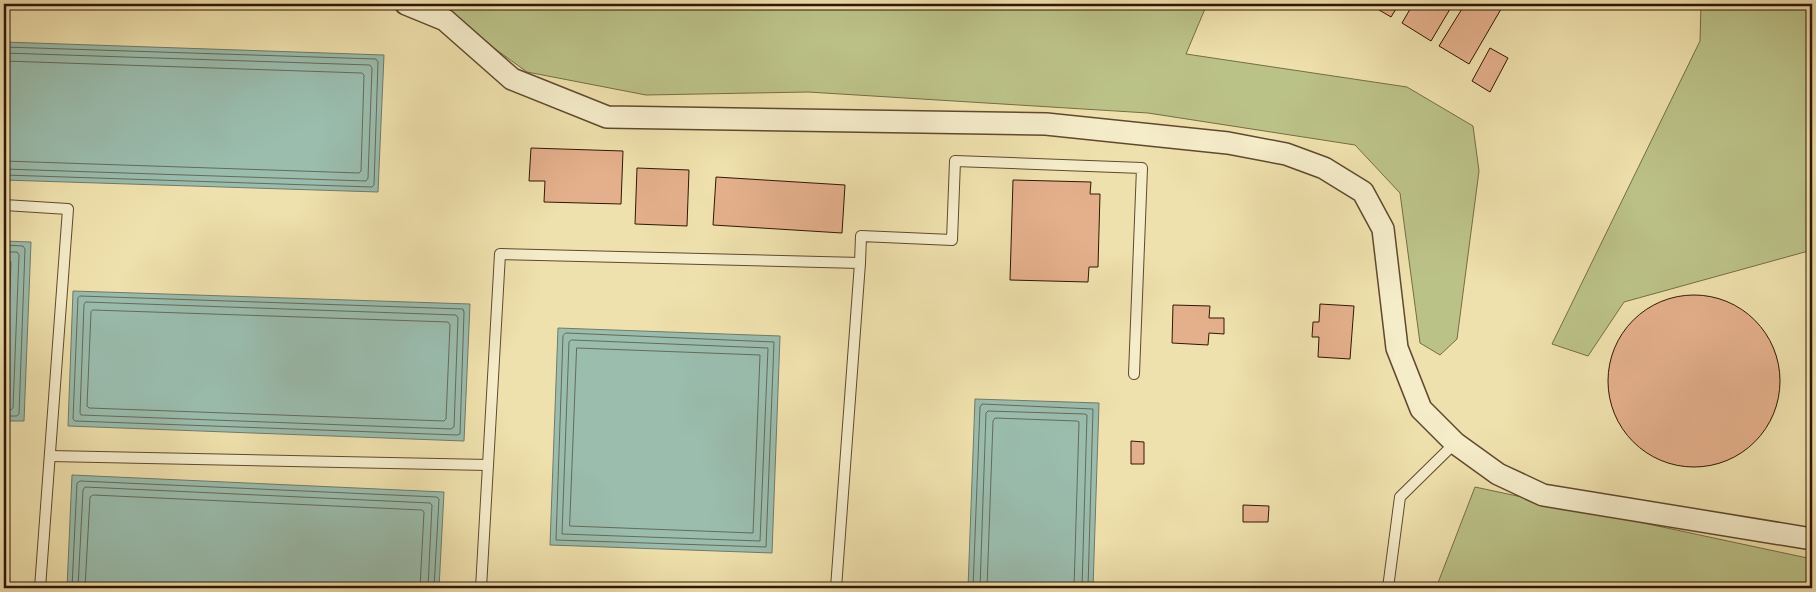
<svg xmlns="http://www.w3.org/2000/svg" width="1816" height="592" font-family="'IM FELL Double Pica',serif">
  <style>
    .green { fill: #bbc288; stroke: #766c46 }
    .water { fill: #9abdae; stroke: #707a6a }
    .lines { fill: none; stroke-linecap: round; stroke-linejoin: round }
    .shore { stroke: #666a59; stroke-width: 1 }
    .building { fill: #e4b08c; stroke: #311604 }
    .service-casing { stroke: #60492e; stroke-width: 12 }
    .minor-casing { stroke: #60492e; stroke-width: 24 }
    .service { stroke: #f5ecca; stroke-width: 10 }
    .minor { stroke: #f5ecca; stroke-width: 21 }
  </style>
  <rect width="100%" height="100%" fill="#efe1ad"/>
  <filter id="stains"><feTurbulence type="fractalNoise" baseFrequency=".004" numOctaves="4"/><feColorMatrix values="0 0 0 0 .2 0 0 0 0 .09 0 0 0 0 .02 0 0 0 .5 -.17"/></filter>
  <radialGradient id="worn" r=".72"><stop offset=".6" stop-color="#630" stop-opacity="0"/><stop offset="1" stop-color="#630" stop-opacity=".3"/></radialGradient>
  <!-- green -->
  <g class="green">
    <polygon points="433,4 1207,4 1186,54 1407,87 1473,126 1479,171 1457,339 1440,355 1420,343 1400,193 1355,145 1148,113 808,92 646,95 527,72"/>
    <polygon points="1701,4 1812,4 1812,250 1624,302 1588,356 1552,344 1700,41"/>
    <polygon points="1475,487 1812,559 1812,588 1436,588"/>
  </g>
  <!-- water -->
  <g class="water">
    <polygon points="4,42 384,55 378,192 4,180"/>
    <polygon points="4,241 31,242 24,421 4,421"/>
    <polygon points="73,291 470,304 464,441 68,426"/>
    <polygon points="558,328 780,336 772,553 550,545"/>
    <polygon points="975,399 1099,403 1093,588 968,588"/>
    <polygon points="72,475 444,492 439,588 67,588"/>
  </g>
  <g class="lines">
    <!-- shore -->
    <g class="shore">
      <polyline points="4,47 376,59 378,62 374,185 372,187 4,175"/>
      <polyline points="4,53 370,65 372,68 368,178 366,181 4,169"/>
      <polyline points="4,61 362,73 364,75 361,171 359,173 4,161"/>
      <polyline points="4,245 23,246 25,249 19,414 17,416 4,416"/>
      <polyline points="4,252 17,252 19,255 13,408 11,410 4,410"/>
      <polyline points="4,259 9,260 11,262 6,400 4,402"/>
      <polygon points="80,296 463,309 464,312 460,434 457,435 75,421 73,419 78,298"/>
      <polygon points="86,302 456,315 458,318 454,427 451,429 81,415 80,413 84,305"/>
      <polygon points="93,310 448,322 450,325 446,419 444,421 89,408 87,406 91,312"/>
      <polygon points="566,333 774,342 766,547 556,540 563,336"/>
      <polygon points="572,340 768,348 760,541 562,534 569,342"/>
      <polygon points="577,348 760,355 753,533 570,526"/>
      <polyline points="72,588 77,483 80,481 437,497 439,499 434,588"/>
      <polyline points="78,588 83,490 85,487 430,503 432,505 428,588"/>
      <polyline points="85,588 90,497 93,495 422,510 424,512 420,588"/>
      <polyline points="973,588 980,407 982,404 1093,409 1088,588"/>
      <polyline points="980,588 986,413 988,411 1085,414 1087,415 1082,588"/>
      <polyline points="987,588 993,421 995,418 1077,421 1079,422 1074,588"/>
    </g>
  </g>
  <!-- building -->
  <g class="building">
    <polygon points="1369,4 1399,4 1391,17"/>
    <polygon points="1413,4 1453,4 1431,41 1402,23"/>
    <polygon points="1465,4 1504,4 1469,64 1439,46"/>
    <polygon points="1490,48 1508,58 1490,92 1472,81"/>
    <polygon points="531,148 623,151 621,204 544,202 545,181 529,181"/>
    <polygon points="637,168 689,170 687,226 635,224"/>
    <polygon points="716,177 845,185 842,233 713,225"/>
    <polygon points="1013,180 1091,182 1090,194 1100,194 1098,267 1089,267 1088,282 1010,280"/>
    <circle cx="1694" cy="381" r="86"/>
    <polygon points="1320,304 1354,306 1350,359 1318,357 1319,337 1312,337 1313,322 1319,322"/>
    <polygon points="1173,305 1210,306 1209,318 1224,318 1224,334 1209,333 1208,345 1172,343"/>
    <polygon points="1131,441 1144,442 1144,464 1131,464"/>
    <polygon points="1243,505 1269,506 1268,522 1243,522"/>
  </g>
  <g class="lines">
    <defs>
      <g id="service">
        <polyline points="4,205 68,209 40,588"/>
        <polyline points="860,263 861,236 952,240 955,161 1142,168 1134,374"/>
        <polyline points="50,456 488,465"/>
        <polyline points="481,588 500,254 860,263 836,588"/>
        <polyline points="1388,588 1400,497 1455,443"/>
      </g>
      <polyline id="minor" points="406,4 445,20 512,79 607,117 1046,124 1228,143 1286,154 1324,168 1363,192 1383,229 1397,348 1421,409 1455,443 1498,474 1543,495 1812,539"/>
    </defs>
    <!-- service casing -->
    <use href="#service" class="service-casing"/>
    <!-- minor casing -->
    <use href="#minor" class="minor-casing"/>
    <!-- service -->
    <use href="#service" class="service"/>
    <!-- minor -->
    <use href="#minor" class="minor"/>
  </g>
  <!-- margin -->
  <rect width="1816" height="592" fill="none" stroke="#efe1ad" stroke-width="20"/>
  <rect x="5" y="5" width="1806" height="582" fill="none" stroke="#311604" stroke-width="2.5"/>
  <rect x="10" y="10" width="1796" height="572" fill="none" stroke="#311604"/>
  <rect width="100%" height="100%" filter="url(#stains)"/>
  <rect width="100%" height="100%" fill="url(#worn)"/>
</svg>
